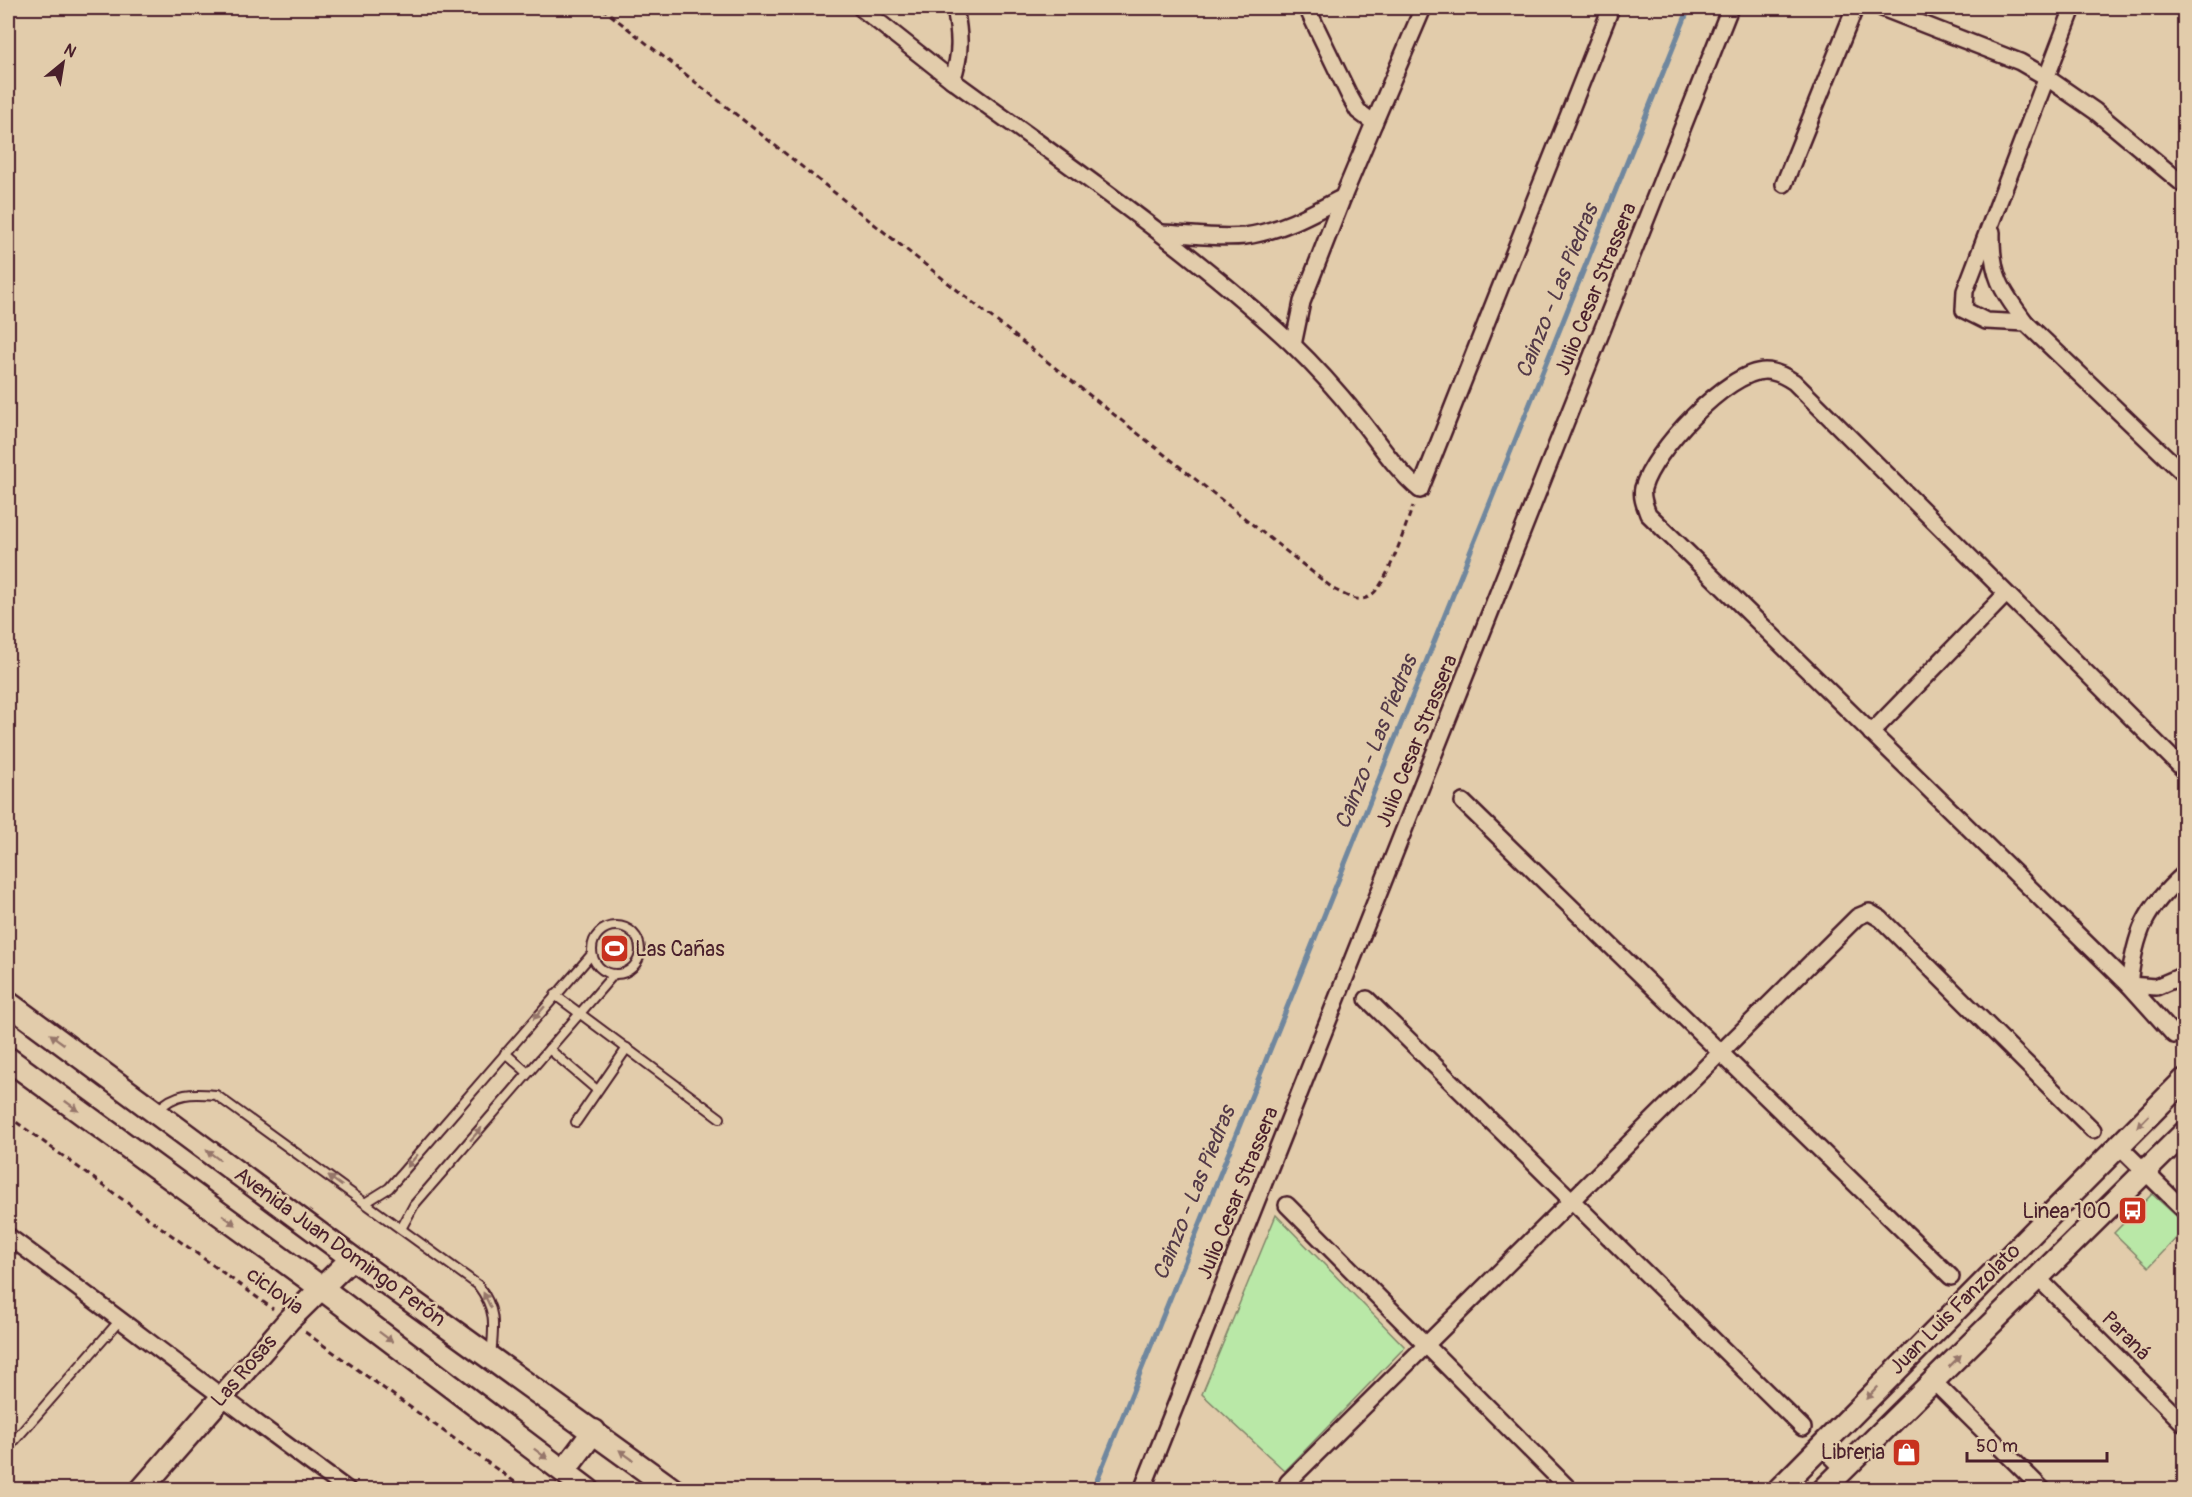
<svg xmlns="http://www.w3.org/2000/svg" width="2192" height="1497" font-family="Pangolin,sans-serif">
  <style>
    .green { fill: #b9e8a7; stroke: #828469; stroke-width: 1.5 }
    .lines { fill: none; stroke-linecap: round; stroke-linejoin: round }
    .stream { stroke: #6f879e; stroke-width: 5 }
    .lane-casing { stroke: #4a1f2b; stroke-width: 12 }
    .street-casing { stroke: #4a1f2b; stroke-width: 20 }
    .secondary-casing { stroke: #4a1f2b; stroke-width: 26 }
    .primary-casing { stroke: #4a1f2b; stroke-width: 27 }
    .path { stroke: #4a1f2b; stroke-width: 3; stroke-dasharray: 6 4.5; stroke-linecap: butt }
    .lane { stroke: #e2ccab; stroke-width: 8 }
    .street { stroke: #e2ccab; stroke-width: 15 }
    .secondary { stroke: #e2ccab; stroke-width: 21 }
    .primary { stroke: #e2ccab; stroke-width: 22 }
    .oneway { fill: #96766b }
    .labels { text-anchor: middle; dominant-baseline: central; stroke-width: 5; stroke-linejoin: round; paint-order: stroke }
    .street-label { font-size: 21px; fill: #4a1f2b; stroke: #e2ccab }
    .poi-label { font-size: 21px; fill: #4a1f2b; stroke: #e2ccab; text-anchor: end }
    .water-label { font-size: 22px; font-style: italic; fill: #533948; stroke: #e2ccab }
  </style>
  <rect width="100%" height="100%" fill="#e2ccab"/>
  <filter id="ink" filterUnits="userSpaceOnUse"><feTurbulence type="fractalNoise" baseFrequency=".0167" numOctaves="2"/><feDisplacementMap in="SourceGraphic" scale="12" xChannelSelector="R" yChannelSelector="G"/><feConvolveMatrix kernelMatrix="1 2 1 2 8 2 1 2 1" color-interpolation-filters="sRGB"/></filter>
  <g filter="url(#ink)">
    <!-- green -->
    <g class="green">
      <polygon points="2152,1194 2184,1223 2184,1230 2149,1267 2114,1233"/>
      <polygon points="1276,1215 1405,1347 1285,1471 1202,1394"/>
    </g>
    <g class="lines">
      <!-- stream -->
      <polyline class="stream" points="1093,1490 1689,8"/>
      <defs>
        <g id="lane">
          <circle cx="616" cy="950" r="24"/>
          <polyline points="555,995 720,1118"/>
          <polyline points="549,1049 597,1090"/>
          <polyline points="505,1053 528,1073"/>
          <path d="M158,1110c18,-18 34,-17 58,-15l262,190c19,25 16,41 13,71"/>
          <polyline points="576,1122 627,1048"/>
          <polyline points="365,1203 389,1188 592,954"/>
          <polyline points="401,1229 414,1205 614,974"/>
          <polyline points="8,1448 121,1319"/>
        </g>
        <g id="street">
          <polyline points="861,8 952,80"/>
          <path d="M955,8c5,26 7,46 -3,72 116,85 235,166 340,264 24,23 46,48 67,74 20,25 36,51 61,72l191,-482"/>
          <polyline points="1882,8 2020,62 2046,77 2095,111 2184,185"/>
          <polyline points="2073,8 1965,291 1964,310 1986,321 2026,323 2184,474"/>
          <polyline points="1374,123 1423,8"/>
          <polyline points="1784,184 1855,8"/>
          <path d="M1992,232c-1,43 9,58 34,91"/>
          <path d="M1162,233c26,1 56,6 83,3 36,-5 66,-22 98,-39"/>
          <polyline points="1293,345 1302,302 1343,197 1374,123 1358,111 1350,97 1307,8"/>
          <polyline points="1871,733 2006,594"/>
          <path d="M2184,770l-390,-388c-9,-6 -18,-11 -29,-11 -38,0 -112,81 -122,117 -2,9 2,18 5,26l481,471 27,2 28,-12"/>
          <polyline points="1463,802 1951,1277"/>
          <polyline points="1367,999 1803,1428"/>
          <path d="M2174,1035l-45,-50c6,-53 16,-76 55,-111"/>
          <polyline points="2119,1146 2184,1210"/>
          <polyline points="1287,1205 1570,1490"/>
          <path d="M8,1236c114,84 225,171 340,254"/>
          <polyline points="2038,1278 2184,1424"/>
          <polyline points="1934,1382 2043,1490"/>
          <polyline points="1821,1446 1844,1469"/>
          <polyline points="1142,1490 1730,8"/>
          <polyline points="1286,1490 1288,1482 1857,917 1869,912 1881,919 2093,1130"/>
        </g>
        <g id="secondary">
          <polyline points="141,1490 289,1320 352,1258"/>
          <polyline points="1778,1490 2184,1080"/>
          <polyline points="1823,1490 2184,1133"/>
        </g>
        <g id="primary">
          <polyline points="8,1003 352,1258 673,1490"/>
          <polyline points="8,1059 320,1287 588,1490"/>
          <polyline points="564,1471 594,1431"/>
        </g>
      </defs>
      <!-- lane casing -->
      <use href="#lane" class="lane-casing"/>
      <!-- street casing -->
      <use href="#street" class="street-casing"/>
      <!-- secondary casing -->
      <use href="#secondary" class="secondary-casing"/>
      <!-- primary casing -->
      <use href="#primary" class="primary-casing"/>
      <!-- path -->
      <g class="path">
        <path d="M602,8l733,582c11,5 23,14 35,6 18,-11 35,-70 43,-90"/>
        <polyline points="8,1116 273,1309"/>
        <polyline points="305,1332 526,1490"/>
      </g>
      <!-- lane -->
      <use href="#lane" class="lane"/>
      <!-- street -->
      <use href="#street" class="street"/>
      <!-- secondary -->
      <use href="#secondary" class="secondary"/>
      <!-- primary -->
      <use href="#primary" class="primary"/>
    </g>
    <!-- one-way arrows -->
    <defs><path id="oneway-solid" d="M-6-.8H1V-3.2L6.5 0L1 3.2V.8H-6Z" transform="scale(1.5)"/></defs>
    <g class="oneway">
      <use href="#oneway-solid" transform="translate(539 1013) rotate(131)"/>
      <use href="#oneway-solid" transform="translate(57 1039) rotate(-144)"/>
      <use href="#oneway-solid" transform="translate(72 1106) rotate(36)"/>
      <use href="#oneway-solid" transform="translate(2143 1121) rotate(135)"/>
      <use href="#oneway-solid" transform="translate(476 1134) rotate(-49)"/>
      <use href="#oneway-solid" transform="translate(213 1155) rotate(-143)"/>
      <use href="#oneway-solid" transform="translate(412 1161) rotate(131)"/>
      <use href="#oneway-solid" transform="translate(335 1181) rotate(-144)"/>
      <use href="#oneway-solid" transform="translate(229 1220) rotate(36)"/>
      <use href="#oneway-solid" transform="translate(487 1300) rotate(-116)"/>
      <use href="#oneway-solid" transform="translate(386 1337) rotate(37)"/>
      <use href="#oneway-solid" transform="translate(1955 1361) rotate(-45)"/>
      <use href="#oneway-solid" transform="translate(1872 1393) rotate(134)"/>
      <use href="#oneway-solid" transform="translate(541 1454) rotate(37)"/>
      <use href="#oneway-solid" transform="translate(626 1455) rotate(-144)"/>
    </g>
  </g>
  <!-- icons -->
  <defs>
    <symbol id="stadium-square" viewBox="-11 -11 22 22"><rect x="-9" y="-9" width="18" height="18" rx="4" fill="#c8321e" stroke="#e2ccab"/><path d="M0-5a6.5 5 0 1 0 0 10a6.5 5 0 1 0 0-10ZM-3.5-1.8h7v3.6h-7Z" fill="#fff"/></symbol>
    <symbol id="bus-square" viewBox="-11 -11 22 22"><rect x="-9" y="-9" width="18" height="18" rx="4" fill="#c8321e" stroke="#e2ccab"/><path d="M-5-6H5V4H4V6H2V4H-2V6H-4V4H-5ZM-3.5-4V0h7V-4ZM-3.5 1.2v1.5H-2V1.2ZM2 1.2v1.5H3.5V1.2Z" fill="#fff"/></symbol>
    <symbol id="shop-square" viewBox="-11 -11 22 22"><rect x="-9" y="-9" width="18" height="18" rx="4" fill="#c8321e" stroke="#e2ccab"/><path d="M-5-2.5h2.3a2.7 3.5 0 0 1 5.4 0H5L5.5 6h-11ZM-1.5-2.5h3a1.5 2.3 0 0 0-3 0Z" fill="#fff"/></symbol>
  </defs>
  <g fill-rule="evenodd">
    <use href="#stadium-square" x="598" y="932" width="33" height="33"/>
    <use href="#bus-square" x="2116" y="1194" width="33" height="33"/>
    <use href="#shop-square" x="1890" y="1436" width="33" height="33"/>
  </g>
  <g class="labels">
    <!-- street labels -->
    <g class="street-label">
      <text transform="translate(1596 289) rotate(-68)">Julio Cesar Strassera</text>
      <text transform="translate(1417 741) rotate(-68)">Julio Cesar Strassera</text>
      <text transform="translate(1238 1193) rotate(-68)">Julio Cesar Strassera</text>
      <text transform="translate(340 1247) rotate(36)">Avenida Juan Domingo Perón</text>
      <text transform="translate(275 1291) rotate(36)">ciclovia</text>
      <text transform="translate(1955 1309) rotate(-45)">Juan Luis Fanzolato</text>
      <text transform="translate(2126 1336) rotate(45)">Paraná</text>
      <text transform="translate(244 1371) rotate(-49)">Las Rosas</text>
    </g>
    <!-- poi labels -->
    <g class="poi-label">
      <text x="635" y="949" text-anchor="start">Las Cañas</text>
      <text x="2111" y="1211">Linea 100</text>
      <text x="1885" y="1452">Libreria</text>
    </g>
    <!-- water labels -->
    <g class="water-label">
      <text transform="translate(1557 291) rotate(-68)">Cainzo - Las Piedras</text>
      <text transform="translate(1376 742) rotate(-68)">Cainzo - Las Piedras</text>
      <text transform="translate(1194 1193) rotate(-68)">Cainzo - Las Piedras</text>
    </g>
  </g>
  <!-- margin -->
  <rect width="2192" height="1497" fill="none" stroke="#e2ccab" stroke-width="30"/>
  <rect x="15" y="15" width="2162" height="1467" fill="none" stroke="#4a1f2b" stroke-width="2" filter="url(#ink)"/>
  <!-- north arrow -->
  <g transform="translate(63 63) rotate(30)" stroke="#e2ccab" stroke-width="4.5" paint-order="stroke">
  <path d="M0-4.5L10 22L0 15L-10 22Z" fill="#4a1f2b"/>
  <text y="-9" font-size="16" font-weight="bold" text-anchor="middle" fill="#4a1f2b">N</text>
  </g>
  <!-- scale -->
  <path d="M1967 1452v9h140v-9" fill="none" stroke="#4a1f2b" stroke-width="3"/>
  <text x="1976" y="1452" font-size="18" fill="#4a1f2b" stroke="#e2ccab" stroke-width="4.5" paint-order="stroke">50 m</text>
</svg>
